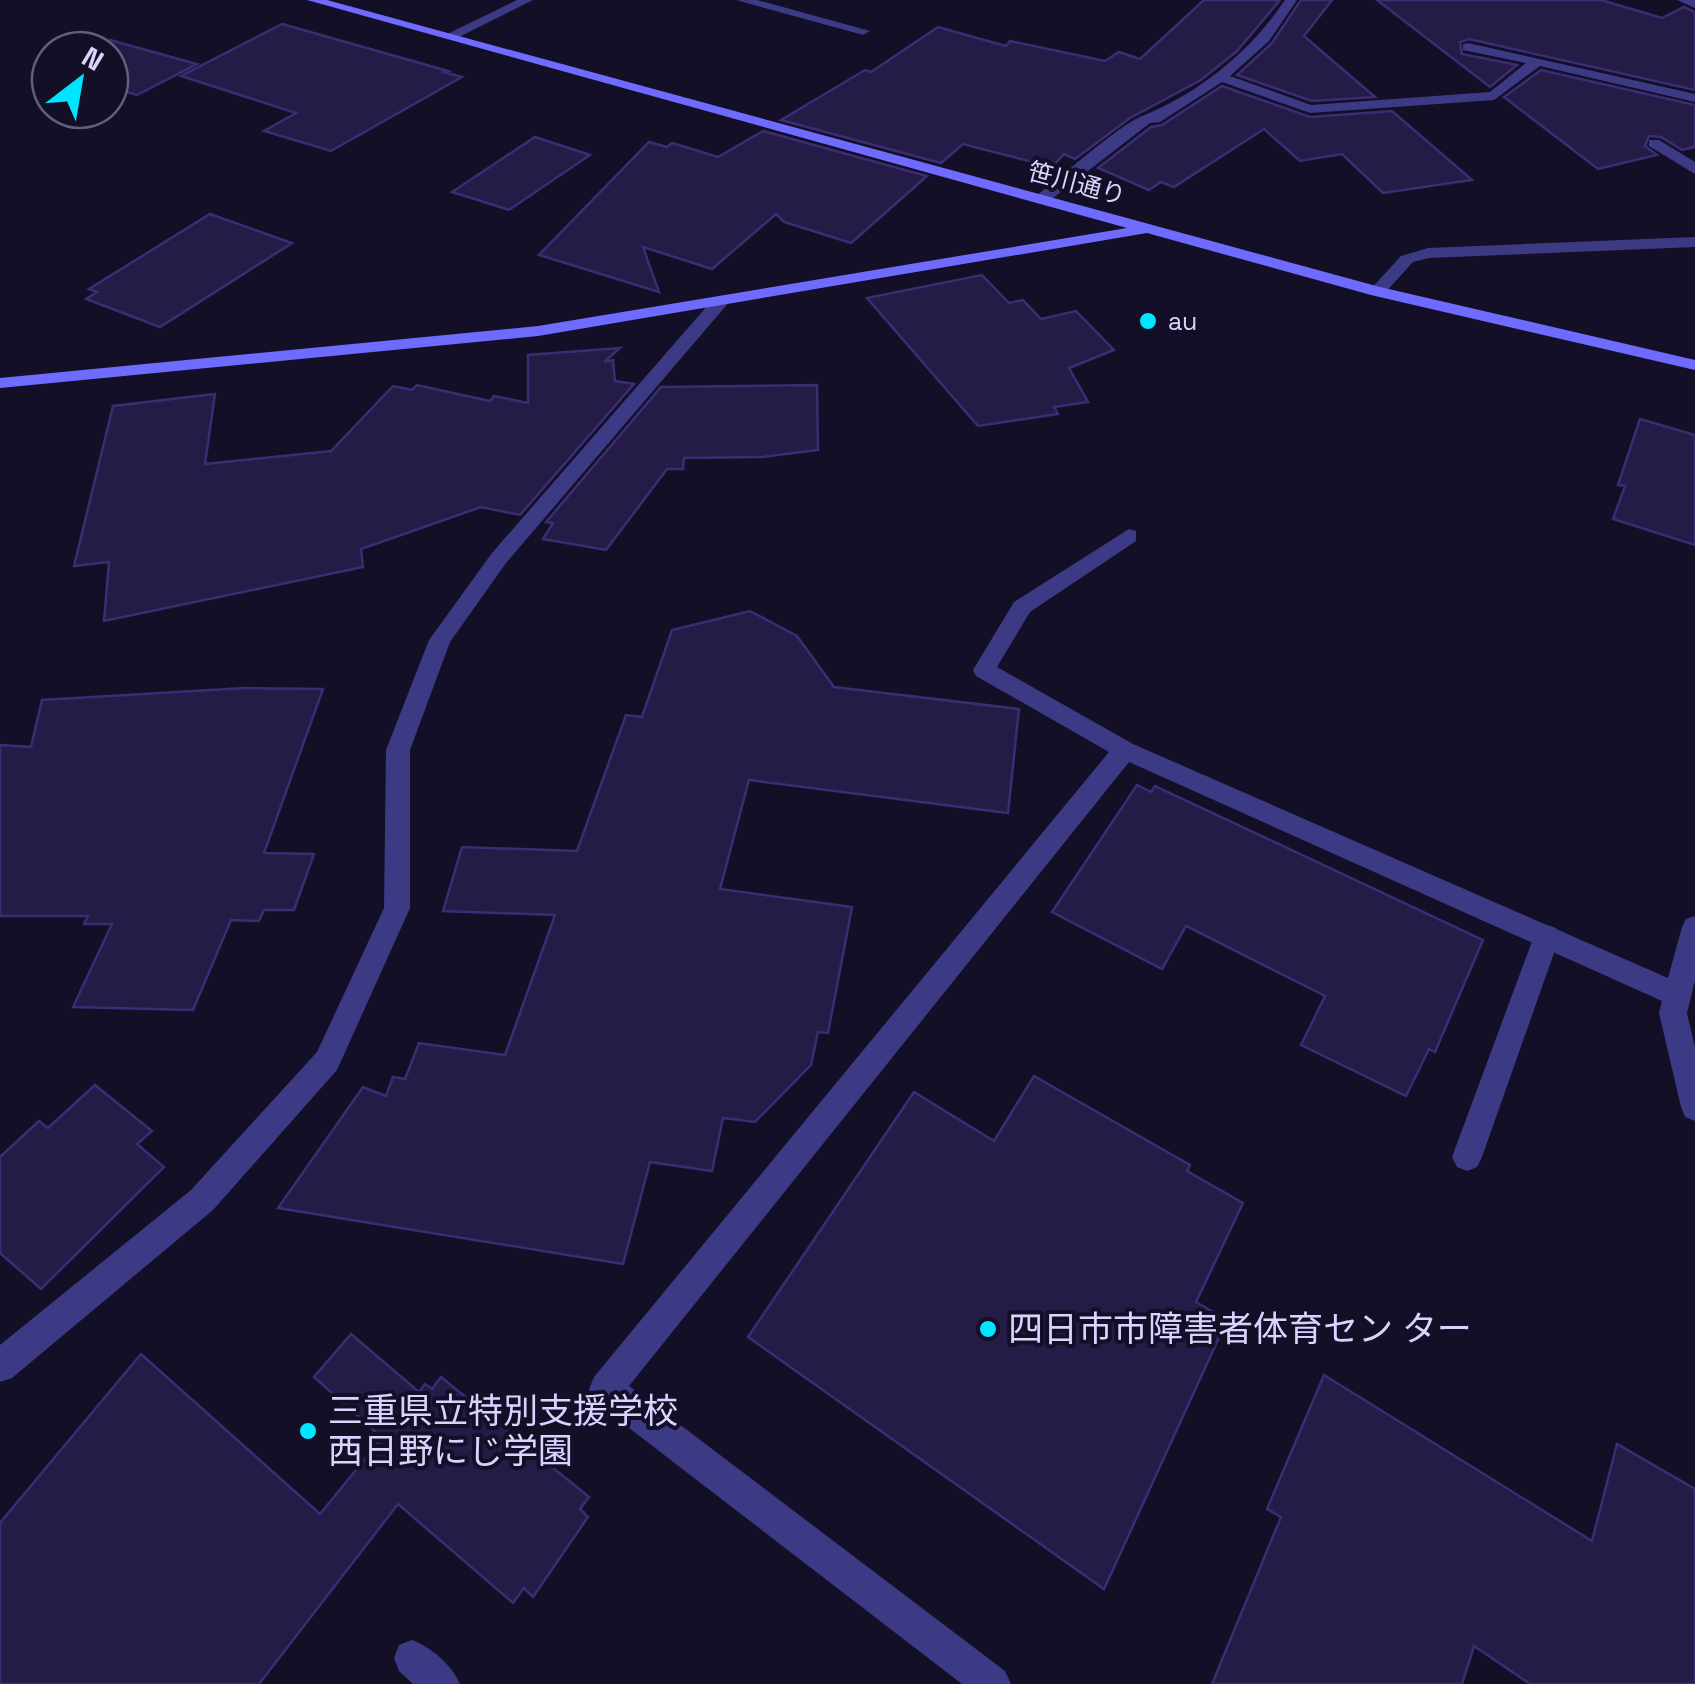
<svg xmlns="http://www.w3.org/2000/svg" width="1695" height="1684" font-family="'Space Grotesk','Noto Sans JP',sans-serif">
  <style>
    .building { fill: #241b47; stroke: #3b2d73; stroke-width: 2.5 }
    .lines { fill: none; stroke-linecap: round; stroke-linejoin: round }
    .lane { fill: #3d3a85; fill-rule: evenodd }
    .street { fill: #3d3a85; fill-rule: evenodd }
    .secondary { fill: #6f6bff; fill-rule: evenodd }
    .poi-dot { fill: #00e5ff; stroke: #130f26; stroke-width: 4 }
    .labels { text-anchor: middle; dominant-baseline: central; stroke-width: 8; stroke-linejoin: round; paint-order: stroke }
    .far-street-label { font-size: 25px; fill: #d9d4ff; stroke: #130f26 }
    .far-poi-label { font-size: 25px; fill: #d9d4ff; stroke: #130f26; text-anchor: start }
    .near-poi-label { font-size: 35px; fill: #d9d4ff; stroke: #130f26; text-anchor: start }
  </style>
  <rect width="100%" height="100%" fill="#130f26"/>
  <!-- building -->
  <g class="building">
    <polygon points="1204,0 1280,0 1237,51 1201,80 1130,118 1075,159 1064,154 1052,167 963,144 941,163 781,120 865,70 871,72 938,27 1006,46 1010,41 1105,61 1119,52 1140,59"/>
    <polygon points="1301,0 1332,0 1304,36 1375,97 1312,101 1237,75 1272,43"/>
    <polygon points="1377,0 1601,0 1662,18 1684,7 1695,12 1695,90 1469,39 1460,42 1462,54 1517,65 1490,87"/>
    <polygon points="282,24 448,71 444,72 462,77 331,151 264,131 296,113 181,76"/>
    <polygon points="110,40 197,64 137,95 110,87"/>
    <polygon points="1541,70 1695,105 1695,147 1682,150 1661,137 1649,136 1645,146 1657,155 1598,169 1504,97"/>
    <polygon points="1222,86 1310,117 1392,111 1472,180 1383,193 1342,154 1300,161 1264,129 1174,187 1161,182 1149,190 1098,168 1151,127 1162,125"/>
    <polygon points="763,131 927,176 851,243 784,222 776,214 712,269 643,247 659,292 539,255 649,142 667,147 672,143 718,157"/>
    <polygon points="535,137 590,155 509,210 452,192"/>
    <polygon points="210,214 292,243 160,327 86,299 97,292 89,289"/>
    <polygon points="982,275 1009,303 1023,300 1041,319 1076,311 1114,350 1069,368 1088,402 1054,407 1058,414 978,426 867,298"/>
    <polygon points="620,348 604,362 613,360 615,381 634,384 520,515 481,507 361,549 363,567 104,621 109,562 74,566 113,406 215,394 205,464 331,451 393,386 412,390 417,385 490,401 494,396 528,403 528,355"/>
    <polygon points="817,385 818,450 762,457 684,458 683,469 667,469 606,550 543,539 553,523 546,522 661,387"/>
    <polygon points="1640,419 1695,435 1695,545 1613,519 1625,486 1618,485"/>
    <polygon points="750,611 797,636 834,687 1019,709 1008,813 749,780 720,889 852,907 828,1033 818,1032 811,1065 755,1122 723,1118 712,1171 650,1162 623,1264 278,1208 363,1087 386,1096 393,1077 405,1079 419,1043 505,1055 555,915 443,911 462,847 577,851 626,715 642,717 672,630"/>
    <polygon points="244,688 323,689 264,853 314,854 294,910 264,910 259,921 231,920 193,1010 73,1007 112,924 84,924 88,916 0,916 0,745 31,747 42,700"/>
    <polygon points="1137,785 1151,792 1155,786 1483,940 1435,1052 1429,1049 1406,1096 1301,1045 1325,996 1186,926 1162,969 1052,912"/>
    <polygon points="1034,1076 1190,1165 1187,1171 1243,1203 1196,1302 1227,1320 1104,1589 748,1337 914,1092 994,1141"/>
    <polygon points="95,1085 152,1131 137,1144 164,1167 41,1289 0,1253 0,1157 39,1121 48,1128"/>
    <polygon points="351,1334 419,1392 425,1384 432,1389 441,1377 589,1497 580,1509 588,1517 533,1597 524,1588 513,1603 398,1504 259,1684 0,1684 0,1523 141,1354 320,1514 382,1438 314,1377"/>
    <polygon points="1324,1375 1592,1541 1617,1444 1695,1489 1695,1684 1530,1684 1474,1646 1462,1684 1212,1684 1281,1517 1267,1509"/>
  </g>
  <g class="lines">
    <!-- lane -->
    <g class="lane">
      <polygon points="517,0 533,0 455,39 443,36"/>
      <polygon points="736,0 757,0 870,31 863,35"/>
      <polygon points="1547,925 1556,928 1560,936 1482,1157 1477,1167 1467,1171 1457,1167 1452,1157 1534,936 1538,928"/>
      <path d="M412,1640c20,8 39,24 48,44h-47l-14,-13 -5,-13 5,-13z"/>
    </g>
    <!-- street -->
    <g class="street">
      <path d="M1285,0h12l-28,41 -39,35 81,29 179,-13 36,-29 -63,-13v-6l5,-1 227,51v8l-155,-36 -46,34 -184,13 -88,-31 -62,40 -10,1 -102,79h-12v-6c25,-19 82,-70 106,-80 57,-23 108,-64 143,-116z"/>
      <polygon points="1677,0 1695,0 1695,8"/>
      <polygon points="1649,140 1659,140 1695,162 1695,174 1649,146"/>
      <polygon points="1695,237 1695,247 1429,258 1413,262 1383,295 1369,291 1401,256 1428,248"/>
      <polygon points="715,297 730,301 506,563 450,642 410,750 410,908 337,1070 213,1210 12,1378 0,1382 0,1345 191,1190 317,1052 384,908 386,750 429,640 492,553"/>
      <polygon points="1129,529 1136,531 1136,541 1030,612 997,667 1133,744 1668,978 1682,927 1686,919 1695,916 1695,980 1687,1013 1695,1047 1695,1121 1685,1117 1681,1107 1659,1013 1662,1001 1129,762 629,1386 1005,1671 1011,1684 962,1684 594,1401 589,1389 594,1377 1109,752 976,676 973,670 1014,602"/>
    </g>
    <!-- secondary -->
    <polygon class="secondary" points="307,0 327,0 1380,287 1695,360 1695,370 1371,295 1147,233 538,336 0,388 0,378 538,326 1127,228"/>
  </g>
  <!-- markers -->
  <g class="poi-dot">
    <circle cx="1148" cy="321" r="10"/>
    <circle cx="988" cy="1329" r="10"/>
    <circle cx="308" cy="1431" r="10"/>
  </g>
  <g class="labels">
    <!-- far-street labels -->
    <g class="far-street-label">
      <text transform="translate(1077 183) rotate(15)">笹川通り</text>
    </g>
    <!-- far-poi labels -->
    <g class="far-poi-label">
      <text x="1168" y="321">au</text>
    </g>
    <!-- near-poi labels -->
    <g class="near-poi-label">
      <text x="1008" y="1329">四日市市障害者体育セン ター</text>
      <text x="328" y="1411">三重県立特別支援学校<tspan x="328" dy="40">西日野にじ学園</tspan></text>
    </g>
  </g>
  <!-- north arrow -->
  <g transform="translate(80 80) rotate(31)"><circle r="48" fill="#130f26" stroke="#625e7d" stroke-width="2.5"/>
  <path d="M0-8L18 38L0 25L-18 38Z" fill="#00e5ff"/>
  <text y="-15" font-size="28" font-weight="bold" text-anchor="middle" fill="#d9d4ff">N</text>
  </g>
</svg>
